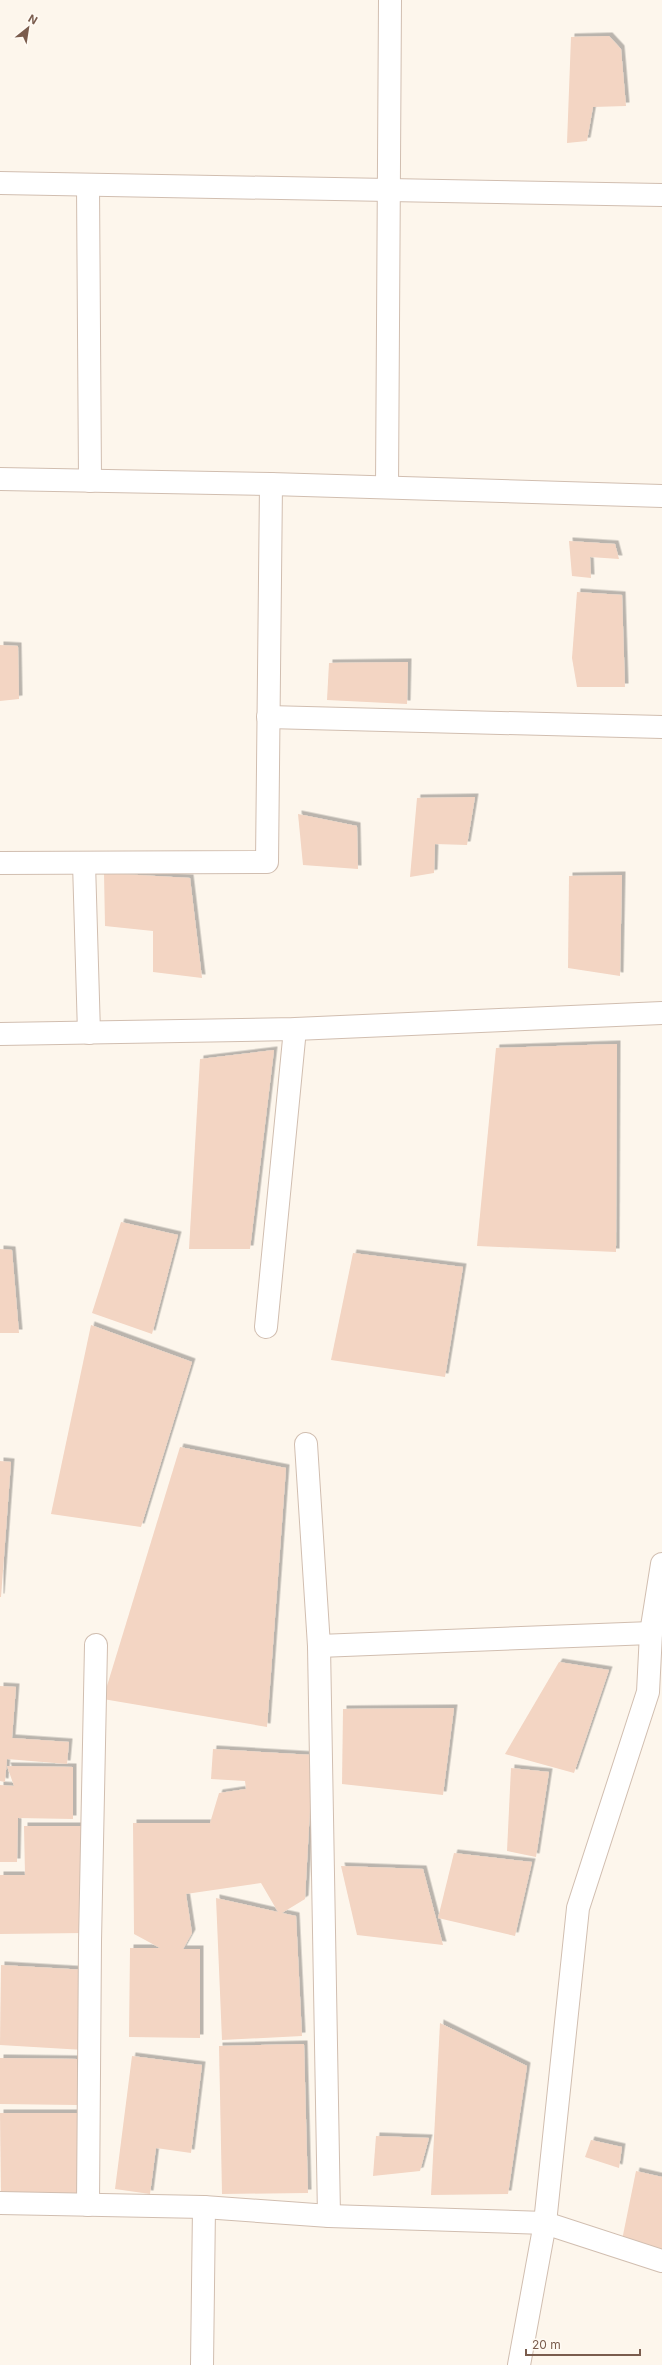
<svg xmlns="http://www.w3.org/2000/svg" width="662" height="2365" font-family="Inter,sans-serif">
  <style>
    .building { fill: #f3d5c3; filter: url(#shadow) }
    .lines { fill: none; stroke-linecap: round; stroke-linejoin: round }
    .street-casing { stroke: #d1beb0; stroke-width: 24 }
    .street { stroke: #fff; stroke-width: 22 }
  </style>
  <defs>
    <filter id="shadow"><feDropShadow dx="3.5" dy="-3.5" stdDeviation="0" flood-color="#0004"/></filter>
  </defs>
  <rect width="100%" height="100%" fill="#fdf6ec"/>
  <!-- building -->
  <g class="building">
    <polygon points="609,36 621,49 626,106 593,107 587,141 567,143 571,37"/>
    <polygon points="569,541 615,544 619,559 590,557 591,578 572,576"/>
    <polygon points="577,592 622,595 625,687 577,687 572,658"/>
    <polygon points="0,645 18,646 19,699 0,701"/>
    <polygon points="408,662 407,704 327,700 329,663"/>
    <polygon points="475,797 467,845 435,844 434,873 410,877 417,798"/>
    <polygon points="298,814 357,826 358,869 303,865"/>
    <polygon points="104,873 190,878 202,978 153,972 153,931 105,926"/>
    <polygon points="622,875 620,976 568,968 569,876"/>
    <polygon points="617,1044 616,1252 477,1246 496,1048"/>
    <polygon points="274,1050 250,1249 189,1249 200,1059"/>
    <polygon points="121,1222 178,1235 152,1334 92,1313"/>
    <polygon points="0,1249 12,1250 19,1333 0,1333"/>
    <polygon points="353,1253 463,1267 445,1377 331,1360"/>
    <polygon points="91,1325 192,1362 141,1527 51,1514"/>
    <polygon points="180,1447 286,1468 267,1727 103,1699"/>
    <polygon points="0,1461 11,1462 1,1597 0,1597"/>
    <polygon points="559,1662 609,1670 574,1773 505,1754"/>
    <polygon points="0,1686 16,1687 12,1738 69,1742 67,1764 7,1759 5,1782 0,1781"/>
    <polygon points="454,1708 443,1795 342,1784 343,1709"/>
    <polygon points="213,1749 313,1755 305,1899 282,1913 296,1916 302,2036 222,2040 216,1898 278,1912 261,1883 186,1894 192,1933 183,1949 200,1949 200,2038 129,2037 130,1948 160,1948 134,1934 133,1823 210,1823 219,1793 246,1789 245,1781 211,1779"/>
    <polygon points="7,1766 73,1767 73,1819 18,1818 17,1862 0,1862 0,1785 14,1786"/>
    <polygon points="511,1768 549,1772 536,1857 507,1851"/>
    <polygon points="24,1826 84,1826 85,1933 0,1934 0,1875 25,1875"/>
    <polygon points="454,1853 532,1862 515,1936 438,1918"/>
    <polygon points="341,1866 423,1869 443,1945 357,1935"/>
    <polygon points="1,1965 87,1970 84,2050 0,2045"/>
    <polygon points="440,2023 527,2066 508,2194 431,2195"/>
    <polygon points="304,2044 308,2193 222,2194 219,2046"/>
    <polygon points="132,2056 202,2065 191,2153 156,2148 150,2194 115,2189"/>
    <polygon points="0,2058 77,2059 77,2105 0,2104"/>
    <polygon points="0,2113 79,2113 80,2195 1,2195"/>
    <polygon points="376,2136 429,2138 420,2171 373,2176"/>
    <polygon points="591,2140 622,2147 619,2168 585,2157"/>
    <polygon points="636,2171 662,2177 662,2255 621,2245"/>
  </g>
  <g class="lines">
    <defs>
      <g id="street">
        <polyline points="0,183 662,195"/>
        <polyline points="88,185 90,481"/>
        <polyline points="0,479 271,484 662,496"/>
        <polyline points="387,487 390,0"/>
        <polyline points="268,717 662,727"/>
        <polyline points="0,863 267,862 271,484"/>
        <polyline points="84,863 89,1033"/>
        <polyline points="0,1034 295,1029 662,1013"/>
        <polyline points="266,1327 295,1029"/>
        <polyline points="306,1444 319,1646 329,2216"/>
        <polyline points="319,1646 651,1633"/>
        <polyline points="0,2203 204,2207 329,2216 545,2223 662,2261"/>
        <polyline points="88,2205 90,1942 96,1645"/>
        <polyline points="202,2365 204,2207"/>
        <polyline points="519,2365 545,2223 578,1908 648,1692 651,1633 662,1564"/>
      </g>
    </defs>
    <!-- street casing -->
    <use href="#street" class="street-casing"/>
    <!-- street -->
    <use href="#street" class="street"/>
  </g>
  <!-- north arrow -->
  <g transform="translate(28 28) rotate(30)" stroke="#fffaf3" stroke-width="3" paint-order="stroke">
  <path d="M0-3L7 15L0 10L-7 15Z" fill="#7a5c4d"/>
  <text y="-6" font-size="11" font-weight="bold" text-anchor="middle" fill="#7a5c4d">N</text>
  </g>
  <!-- scale -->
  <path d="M526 2349v6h114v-6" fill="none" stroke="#7a5c4d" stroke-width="2"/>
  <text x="532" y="2349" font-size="12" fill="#7a5c4d" stroke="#fffaf3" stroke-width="3" paint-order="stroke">20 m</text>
</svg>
